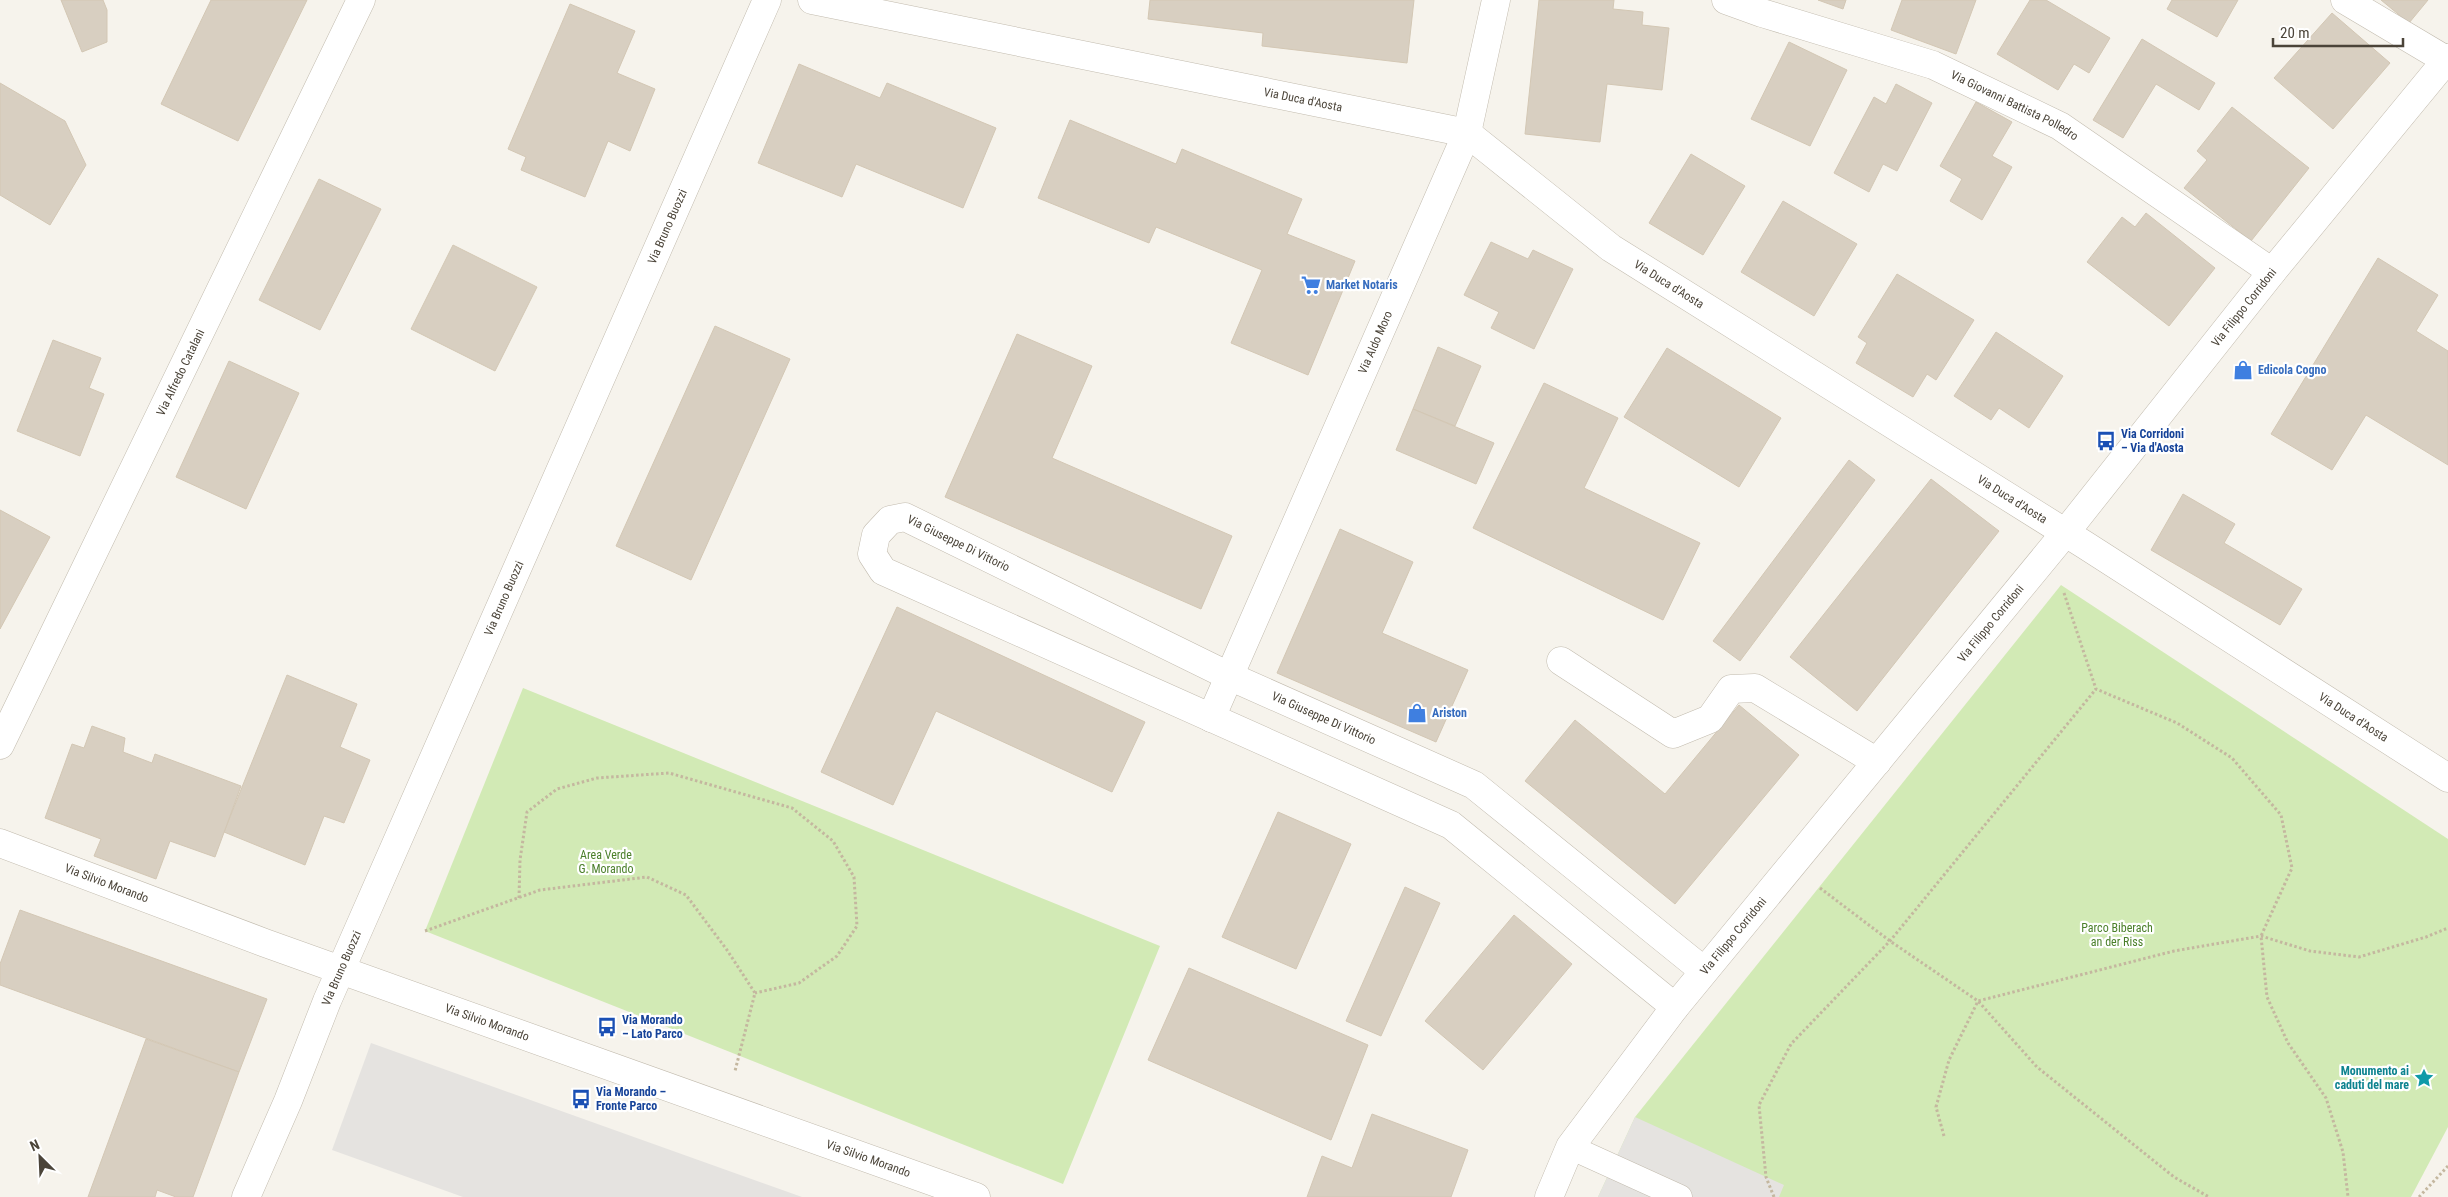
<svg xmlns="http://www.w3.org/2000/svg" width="2448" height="1197" font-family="'Roboto Condensed',sans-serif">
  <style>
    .green { fill: #d2eab5 }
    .parking { fill: #e5e3e0 }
    .building { fill: #d8cfc1; stroke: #d3c7b4 }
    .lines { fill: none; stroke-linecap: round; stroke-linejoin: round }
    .lane-casing { stroke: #c2bbae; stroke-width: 25 }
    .street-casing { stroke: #c2bbae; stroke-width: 29 }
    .path { stroke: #c4b79f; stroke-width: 3; stroke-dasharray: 2.5 2.5; stroke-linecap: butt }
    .lane { stroke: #fff; stroke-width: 24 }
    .street { stroke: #fff; stroke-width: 28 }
    .labels { text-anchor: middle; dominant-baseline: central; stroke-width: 4.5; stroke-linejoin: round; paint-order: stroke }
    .street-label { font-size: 12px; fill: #4b4439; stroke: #fff }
    .shop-label { font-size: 12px; font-weight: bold; fill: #366cbe; stroke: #fff; text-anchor: start }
    .transit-label { font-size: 12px; font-weight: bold; fill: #164399; stroke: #fff; text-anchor: start }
    .park-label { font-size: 12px; fill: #4a7f2a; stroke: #fff }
    .culture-label { font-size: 12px; font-weight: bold; fill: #0d838f; stroke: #fff; text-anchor: end }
  </style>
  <rect width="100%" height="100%" fill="#f6f3ec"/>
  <!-- green -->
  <g class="green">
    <polygon points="2061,585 2448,839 2448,1127 2411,1197 1598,1197 1635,1117"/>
    <polygon points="523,688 1160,946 1063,1184 425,931"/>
  </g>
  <!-- parking -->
  <g class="parking">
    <polygon points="371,1043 802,1197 463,1197 332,1150"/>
    <polygon points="1635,1117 1784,1185 1779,1197 1598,1197"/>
  </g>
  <!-- building -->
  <g class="building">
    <polygon points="61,0 103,0 107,10 107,42 82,52"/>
    <polygon points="211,0 307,0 238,141 161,104"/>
    <polygon points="1150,0 1414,0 1407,63 1262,46 1263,33 1148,19"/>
    <polygon points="1539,0 1614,0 1613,9 1643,12 1642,25 1669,28 1662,90 1607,84 1600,142 1525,134"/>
    <polygon points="1818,0 1846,0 1843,9"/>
    <polygon points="1902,0 1976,0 1956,54 1891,30"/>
    <polygon points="2030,0 2046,0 2110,38 2089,73 2074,64 2058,90 1997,54"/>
    <polygon points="2172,0 2238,0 2217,37 2167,9"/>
    <polygon points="2381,0 2428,0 2409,23"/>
    <polygon points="570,4 635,31 617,73 655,89 630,151 608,141 585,197 521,170 526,157 508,149"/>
    <polygon points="2332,13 2390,63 2333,129 2274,78"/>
    <polygon points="2142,39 2215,83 2199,110 2156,84 2123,138 2093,120"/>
    <polygon points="1789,42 1847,70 1810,146 1751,119"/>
    <polygon points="799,64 880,98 887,83 996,128 963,208 856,164 842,197 758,163"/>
    <polygon points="0,83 65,121 86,165 50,225 0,195"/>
    <polygon points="1896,84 1932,103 1897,171 1883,164 1869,192 1834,173 1874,97 1886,104"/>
    <polygon points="1976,102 2012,122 1992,156 2012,167 1982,220 1950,201 1962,179 1940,166"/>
    <polygon points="2232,107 2309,168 2251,241 2184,188 2207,160 2197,151"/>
    <polygon points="1070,120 1176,164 1182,149 1302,199 1287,234 1355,261 1308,375 1231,343 1262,270 1156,227 1149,243 1038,198"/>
    <polygon points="1691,154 1745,186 1703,255 1649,223"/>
    <polygon points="319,179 381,209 320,330 259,300"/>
    <polygon points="1783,201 1857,244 1814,316 1741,272"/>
    <polygon points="2146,213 2215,268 2169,326 2087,262 2122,217 2135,227"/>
    <polygon points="1491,242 1528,259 1533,250 1573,269 1534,349 1491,328 1499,312 1464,295"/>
    <polygon points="453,245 537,287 495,371 411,329"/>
    <polygon points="2378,258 2438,295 2416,331 2448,351 2448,465 2366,415 2332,470 2271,434"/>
    <polygon points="1897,274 1974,320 1936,380 1927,374 1913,397 1856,363 1867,343 1858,337"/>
    <polygon points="715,326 790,359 691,580 616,546"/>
    <polygon points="1996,332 2063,376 2029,428 1999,408 1991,420 1954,396"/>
    <polygon points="1017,334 1092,366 1052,458 1232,536 1201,609 945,497"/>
    <polygon points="53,340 101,358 89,388 104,394 80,456 17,431"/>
    <polygon points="1438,347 1481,366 1455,426 1413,409"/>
    <polygon points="1667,348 1781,418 1739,487 1624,417"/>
    <polygon points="229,361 299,393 246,509 176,477"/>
    <polygon points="1544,383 1618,418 1584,488 1700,543 1663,620 1473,528"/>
    <polygon points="1413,409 1494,443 1476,484 1396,450"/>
    <polygon points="1849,460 1875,480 1740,661 1713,641"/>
    <polygon points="1931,479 1999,531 1857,711 1790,657"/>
    <polygon points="2183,494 2235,524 2224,543 2302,589 2280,625 2151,550"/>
    <polygon points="0,510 50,537 0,629"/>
    <polygon points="1340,529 1413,562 1382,633 1468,670 1436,742 1277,673"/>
    <polygon points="897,607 1145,722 1112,792 936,711 893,805 821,772"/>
    <polygon points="287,675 357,704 340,747 370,760 344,823 324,816 305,865 224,832"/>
    <polygon points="1739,705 1799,755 1675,904 1525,781 1575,720 1665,794"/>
    <polygon points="92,726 125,738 123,752 152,763 155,754 241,786 215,857 170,841 156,879 94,856 101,839 45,818 72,744 84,748"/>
    <polygon points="1278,812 1351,844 1296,969 1222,937"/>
    <polygon points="1405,887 1440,903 1381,1036 1346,1021"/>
    <polygon points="20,910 267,999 239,1072 0,985 0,964"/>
    <polygon points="1514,915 1572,964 1483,1070 1425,1021"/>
    <polygon points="1189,968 1368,1045 1331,1140 1148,1060"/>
    <polygon points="146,1039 239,1072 193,1197 176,1197 157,1190 155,1197 88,1197"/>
    <polygon points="1372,1114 1468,1150 1451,1197 1307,1197 1322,1156 1352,1168"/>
  </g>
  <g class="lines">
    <defs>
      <polyline id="lane" points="1570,1147 1680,1197"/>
      <g id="street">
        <path id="s1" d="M812,0l655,133 144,115 474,297 363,233"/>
        <path id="s2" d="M1726,0l36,13 171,52 127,61 212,146"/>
        <polyline points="2345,0 2446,60"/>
        <polyline points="1561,661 1673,734 1710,719 1731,689 1755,688 1877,762"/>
        <path id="s3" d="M1211,718l256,-585 29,-133"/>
        <path id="s4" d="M0,745l361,-745"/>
        <path id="s5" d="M0,843l265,100 711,254"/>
        <path id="s6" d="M1675,1007l-224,-182 -568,-254 -11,-17 4,-19 14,-15 15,-3 324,159 245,109 230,186"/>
        <path id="s7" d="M246,1197l42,-96 39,-100 440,-1001"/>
        <path id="s8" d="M1549,1197l21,-50 105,-140 390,-474 207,-261 176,-214"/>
      </g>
    </defs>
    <!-- lane casing -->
    <use href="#lane" class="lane-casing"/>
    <!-- street casing -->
    <use href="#street" class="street-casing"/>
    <!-- path -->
    <g class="path">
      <polyline points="2064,593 2096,689 2177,723 2232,758 2281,815 2292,868 2261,936 2267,997 2288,1043 2326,1098 2343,1152 2348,1197"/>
      <polyline points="1820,888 1890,941 1978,1001 2037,1067 2174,1177 2209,1197"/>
      <polyline points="519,898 520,860 527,812 557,789 597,778 669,773 792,808 833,841 854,877 857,926 837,956 799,983 755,993"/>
      <polyline points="425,931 540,890 647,877 686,895 727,950 755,993 735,1071"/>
      <polyline points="1944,1136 1936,1107 1949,1060 1978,1001 2174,951 2261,936 2310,951 2359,957 2426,937 2448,928"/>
      <polyline points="1774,1197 1766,1177 1759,1105 1791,1044 1890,941 2096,689"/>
      <polyline points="2419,1197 2448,1166"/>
    </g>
    <!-- lane -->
    <use href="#lane" class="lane"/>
    <!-- street -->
    <use href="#street" class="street"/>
  </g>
  <!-- icons -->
  <defs>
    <symbol id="supermarket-bare" viewBox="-9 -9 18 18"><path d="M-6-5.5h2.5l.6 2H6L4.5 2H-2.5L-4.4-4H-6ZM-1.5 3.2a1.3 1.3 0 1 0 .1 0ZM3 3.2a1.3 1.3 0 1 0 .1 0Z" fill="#3f7fe0" stroke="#fff" stroke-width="2.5" paint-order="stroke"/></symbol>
    <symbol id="shop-bare" viewBox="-9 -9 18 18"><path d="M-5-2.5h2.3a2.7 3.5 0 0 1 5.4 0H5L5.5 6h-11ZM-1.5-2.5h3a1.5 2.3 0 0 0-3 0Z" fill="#3f7fe0" stroke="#fff" stroke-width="2.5" paint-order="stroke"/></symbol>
    <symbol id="bus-bare" viewBox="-9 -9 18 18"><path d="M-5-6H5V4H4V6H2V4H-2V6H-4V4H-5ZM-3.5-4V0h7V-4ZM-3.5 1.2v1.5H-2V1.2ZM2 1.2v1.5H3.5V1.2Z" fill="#1a4fb4" stroke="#fff" stroke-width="2.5" paint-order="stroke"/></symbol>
    <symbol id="sight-bare" viewBox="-9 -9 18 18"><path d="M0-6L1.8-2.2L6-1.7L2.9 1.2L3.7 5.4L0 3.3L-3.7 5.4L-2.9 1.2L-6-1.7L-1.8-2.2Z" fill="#0f9aa8" stroke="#fff" stroke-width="2.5" paint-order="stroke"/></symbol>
  </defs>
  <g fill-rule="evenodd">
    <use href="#supermarket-bare" x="1297" y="271" width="28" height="28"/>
    <use href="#shop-bare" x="2229" y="356" width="28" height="28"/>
    <use href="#bus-bare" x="2092" y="427" width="28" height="28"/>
    <use href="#shop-bare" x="1403" y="699" width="28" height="28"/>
    <use href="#bus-bare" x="593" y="1013" width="28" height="28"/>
    <use href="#sight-bare" x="2410" y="1064" width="28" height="28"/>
    <use href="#bus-bare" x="567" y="1085" width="28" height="28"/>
  </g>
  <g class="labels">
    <!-- street labels -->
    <g class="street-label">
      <text stroke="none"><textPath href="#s1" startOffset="501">Via Duca d'Aosta</textPath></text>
      <text stroke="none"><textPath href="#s2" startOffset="308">Via Giovanni Battista Polledro</textPath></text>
      <text stroke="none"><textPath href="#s7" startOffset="1058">Via Bruno Buozzi</textPath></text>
      <text stroke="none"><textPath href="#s1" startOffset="921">Via Duca d'Aosta</textPath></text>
      <text stroke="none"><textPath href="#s8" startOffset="1131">Via Filippo Corridoni</textPath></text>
      <text stroke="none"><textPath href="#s3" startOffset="410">Via Aldo Moro</textPath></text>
      <text stroke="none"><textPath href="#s4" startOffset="414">Via Alfredo Catalani</textPath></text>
      <text stroke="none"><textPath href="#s1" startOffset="1326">Via Duca d'Aosta</textPath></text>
      <text stroke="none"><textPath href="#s6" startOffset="1046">Via Giuseppe Di Vittorio</textPath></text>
      <text stroke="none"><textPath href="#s7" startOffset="652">Via Bruno Buozzi</textPath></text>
      <text stroke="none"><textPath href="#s8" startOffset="726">Via Filippo Corridoni</textPath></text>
      <text stroke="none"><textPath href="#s1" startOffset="1731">Via Duca d'Aosta</textPath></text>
      <text stroke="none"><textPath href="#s6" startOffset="1451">Via Giuseppe Di Vittorio</textPath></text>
      <text stroke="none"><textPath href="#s5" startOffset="114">Via Silvio Morando</textPath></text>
      <text stroke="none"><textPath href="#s8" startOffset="321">Via Filippo Corridoni</textPath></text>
      <text stroke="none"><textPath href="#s7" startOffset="248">Via Bruno Buozzi</textPath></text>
      <text stroke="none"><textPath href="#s5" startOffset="519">Via Silvio Morando</textPath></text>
      <text stroke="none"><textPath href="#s5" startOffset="924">Via Silvio Morando</textPath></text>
    </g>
    <!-- shop labels -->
    <g class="shop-label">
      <text x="1326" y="285">Market Notaris</text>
      <text x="2258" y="370">Edicola Cogno</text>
      <text x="1432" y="713">Ariston</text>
    </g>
    <!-- transit labels -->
    <g class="transit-label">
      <text x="2121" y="434">Via Corridoni<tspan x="2121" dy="14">– Via d'Aosta</tspan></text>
      <text x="622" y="1020">Via Morando<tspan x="622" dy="14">– Lato Parco</tspan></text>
      <text x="596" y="1092">Via Morando –<tspan x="596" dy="14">Fronte Parco</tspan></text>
    </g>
    <!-- park labels -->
    <g class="park-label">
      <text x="606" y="855">Area Verde<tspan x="606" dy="14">G. Morando</tspan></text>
      <text x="2117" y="928">Parco Biberach<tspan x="2117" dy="14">an der Riss</tspan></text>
    </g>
    <!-- culture labels -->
    <g class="culture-label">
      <text x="2409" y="1071">Monumento ai<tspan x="2409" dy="14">caduti del mare</tspan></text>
    </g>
  </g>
  <!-- north arrow -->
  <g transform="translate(40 1157) rotate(336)" stroke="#ffffff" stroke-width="4" paint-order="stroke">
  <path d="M0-4L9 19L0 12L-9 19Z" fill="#4b4439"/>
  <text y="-8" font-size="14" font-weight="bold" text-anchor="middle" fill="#4b4439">N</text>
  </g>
  <!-- scale -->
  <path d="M2273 38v8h130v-8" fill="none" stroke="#4b4439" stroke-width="2.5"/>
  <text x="2280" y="38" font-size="15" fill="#4b4439" stroke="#ffffff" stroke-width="4" paint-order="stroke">20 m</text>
</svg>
